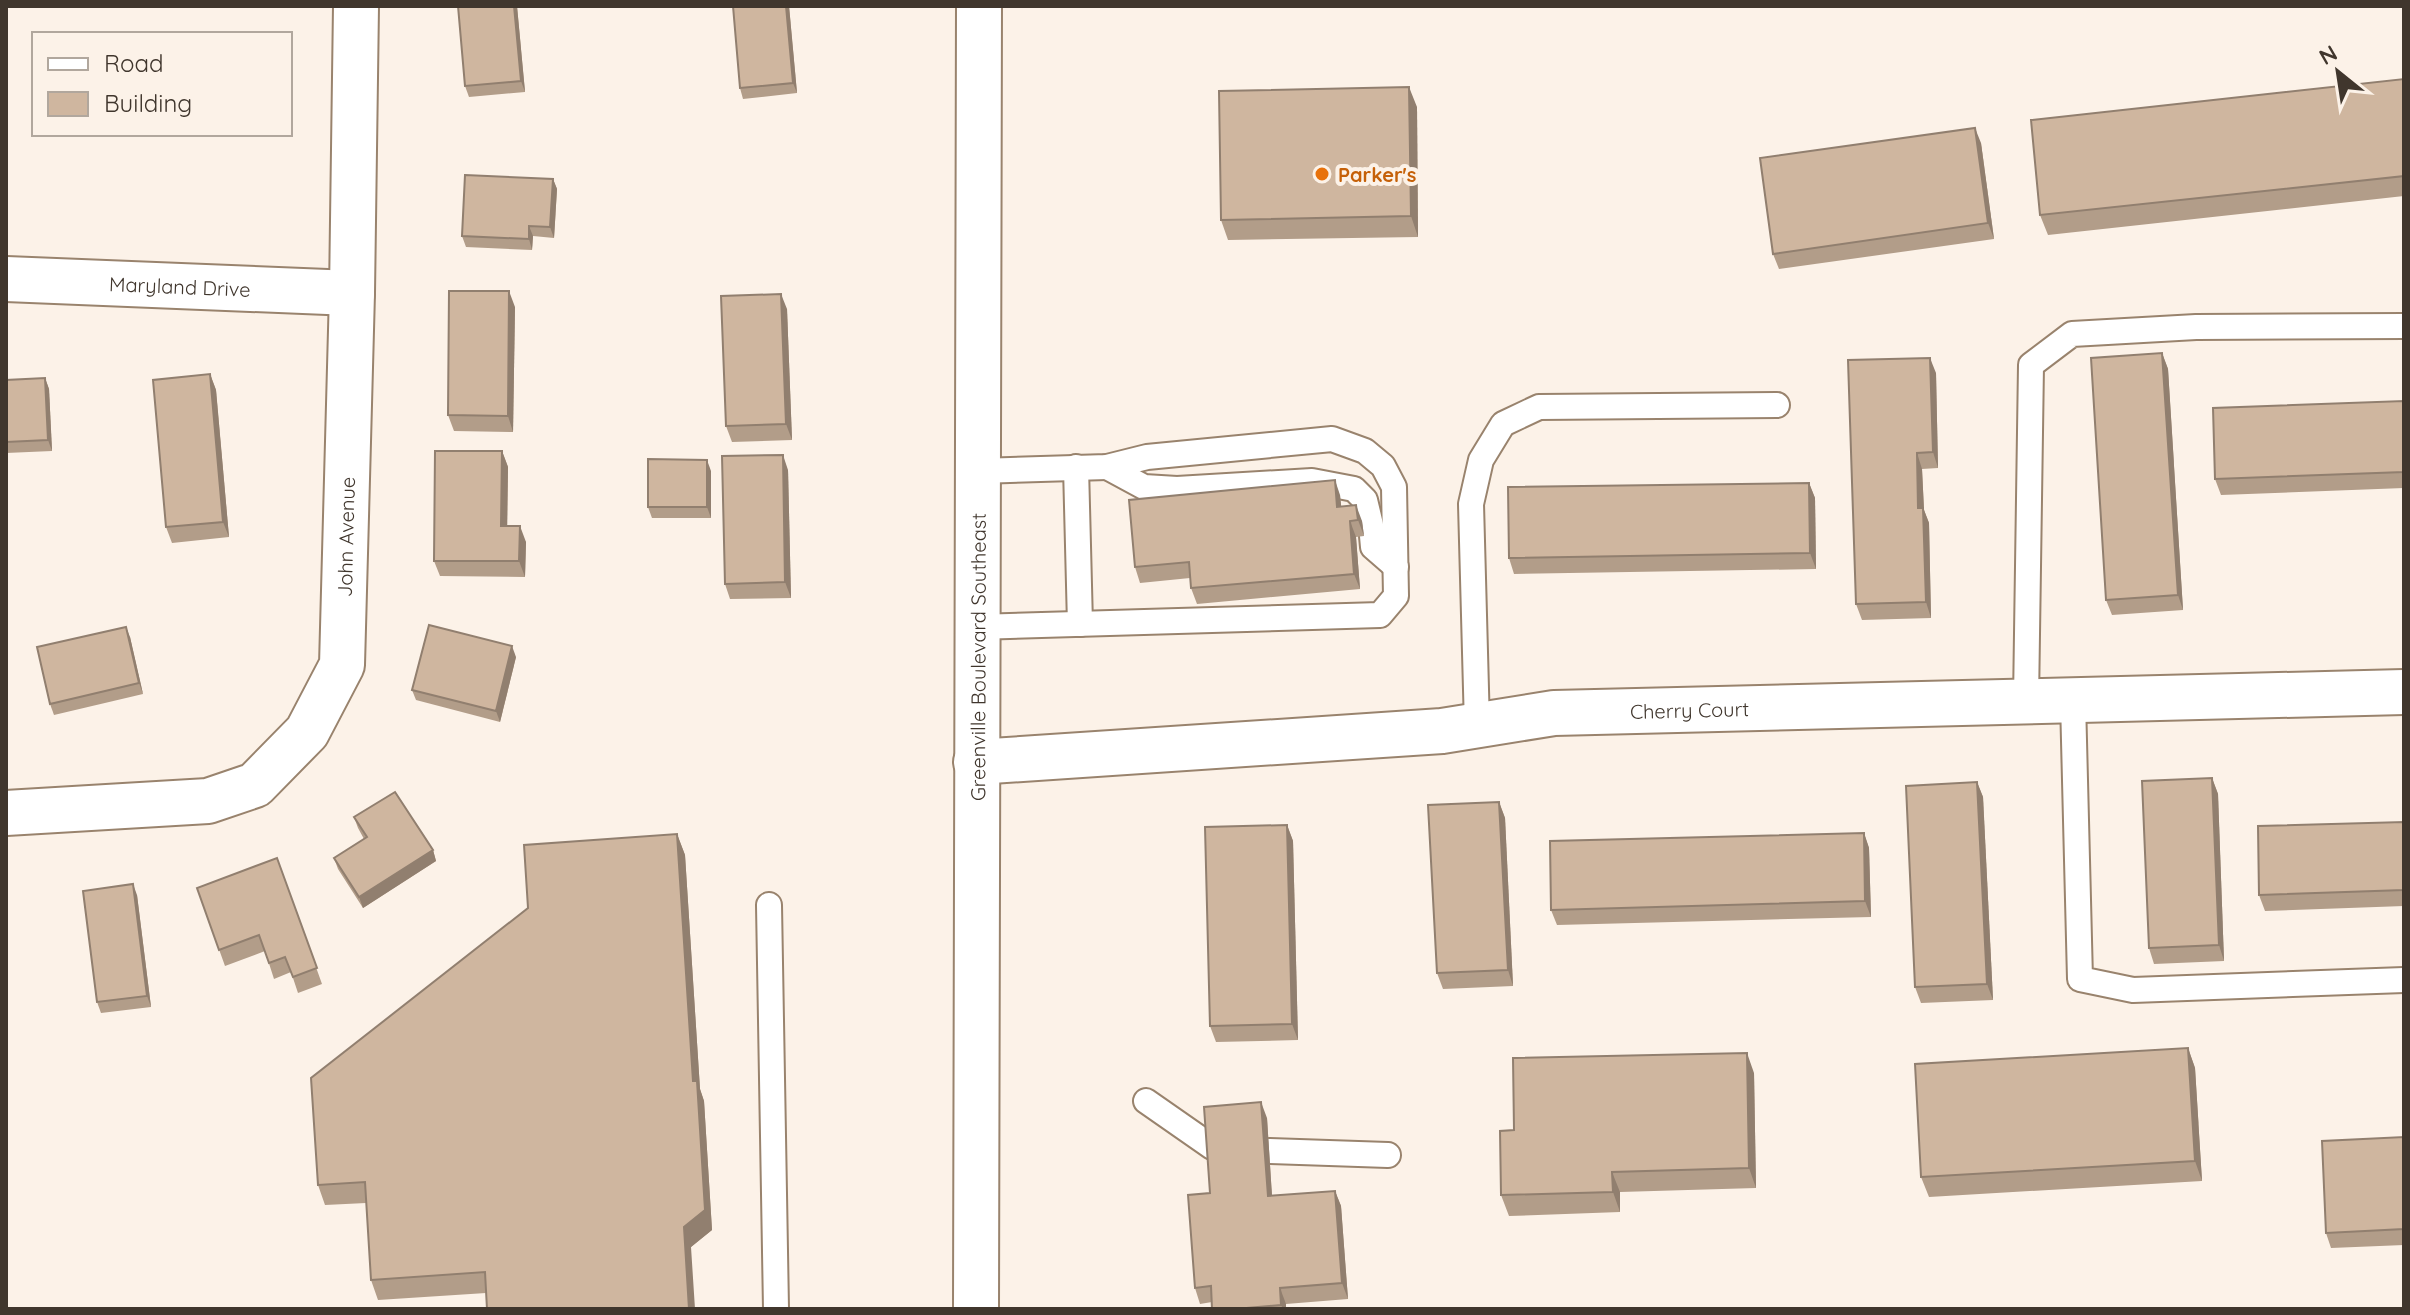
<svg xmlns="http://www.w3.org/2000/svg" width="2410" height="1315" font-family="Quicksand,sans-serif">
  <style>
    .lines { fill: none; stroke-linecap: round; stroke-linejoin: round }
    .lane-casing { stroke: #99836d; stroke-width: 28 }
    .street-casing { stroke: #99836d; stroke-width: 48 }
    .highway-casing { stroke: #99836d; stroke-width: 48 }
    .lane { stroke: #fff; stroke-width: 24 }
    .street { stroke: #fff; stroke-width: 44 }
    .highway { stroke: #fff; stroke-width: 44 }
    .wall { fill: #b29d89 }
    .shaded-wall { fill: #917f6f }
    .building { fill: #cfb69f; stroke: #917f6f; stroke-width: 2 }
    .food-dot { fill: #e8710a; stroke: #fcf2e8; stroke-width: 3 }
    .labels { text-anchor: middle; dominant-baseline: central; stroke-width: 8; stroke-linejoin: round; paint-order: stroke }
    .food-label { font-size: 20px; font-weight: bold; fill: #c56008; stroke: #fcf2e8; text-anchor: start }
    .street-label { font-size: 20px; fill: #40362d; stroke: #fcf2e8 }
  </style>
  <rect width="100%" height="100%" fill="#fcf2e8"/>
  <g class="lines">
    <defs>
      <g id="lane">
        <polyline points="1076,467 1080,624"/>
        <polyline points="1107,467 1144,487 1177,489 1312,481 1354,489 1365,500 1371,525 1373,547 1396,567"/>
        <polyline points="976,627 1380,615 1396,596 1394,487 1383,466 1365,451 1332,439 1147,457 1107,467 979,471"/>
        <polyline points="2026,701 2031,365 2072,334 2196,327 2404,326"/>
        <polyline points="2073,701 2080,979 2133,990 2404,980"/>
        <polyline points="1477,726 1471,504 1481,460 1503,424 1539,407 1777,405"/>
        <polyline points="769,905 776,1309"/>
        <polyline points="1146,1101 1212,1147"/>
        <polyline points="1269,1151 1388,1155"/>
      </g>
      <g id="street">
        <path id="s1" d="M6,279l346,14"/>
        <path id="s2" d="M976,762l466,-31 112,-18 850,-21"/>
        <path id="s3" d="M6,813l202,-12 47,-16 52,-53 35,-67 10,-372 4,-287"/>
      </g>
      <g id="highway">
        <path id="s4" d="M976,1309l3,-1303"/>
      </g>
    </defs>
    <!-- lane casing -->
    <use href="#lane" class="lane-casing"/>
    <!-- street casing -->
    <use href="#street" class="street-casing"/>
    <!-- highway casing -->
    <use href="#highway" class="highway-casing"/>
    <!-- lane -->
    <use href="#lane" class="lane"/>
    <!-- street -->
    <use href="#street" class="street"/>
    <!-- highway -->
    <use href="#highway" class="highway"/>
  </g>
  <!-- wall -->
  <g class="wall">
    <polygon points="517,6 525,92 469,97 465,86"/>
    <polygon points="789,6 797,93 743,99 740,88"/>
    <polygon points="2404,79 2404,196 2048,235 2040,215"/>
    <polygon points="1417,107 1418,237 1228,240 1221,220"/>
    <polygon points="1981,143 1994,239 1779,269 1773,254"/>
    <polygon points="553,179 557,189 554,238 533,236 532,250 466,247 462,236"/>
    <polygon points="515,307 513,432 454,431 448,415"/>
    <polygon points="787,309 792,440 732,442 726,426"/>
    <polygon points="2162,353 2168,369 2183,610 2112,615 2106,600"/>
    <polygon points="1936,373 1938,468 1922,469 1924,510 1929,523 1931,618 1862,620 1856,604"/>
    <polygon points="210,374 216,390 229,537 172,543 166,527"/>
    <polygon points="45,378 49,389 52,451 6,453 6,380"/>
    <polygon points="2404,401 2404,488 2221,495 2215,479"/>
    <polygon points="502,451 508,467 507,526 526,542 525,577 440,576 434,561"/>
    <polygon points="788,470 791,598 730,599 725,584"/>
    <polygon points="711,471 711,518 652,518 648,507"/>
    <polygon points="1809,483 1815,498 1816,569 1514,574 1509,558"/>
    <polygon points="1340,495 1341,506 1362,521 1364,536 1356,537 1360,589 1197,604 1191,588 1190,578 1140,583 1135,567"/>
    <polygon points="130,637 143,694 54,715 50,704"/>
    <polygon points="516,657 500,722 416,700 412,690"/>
    <polygon points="2212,778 2218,794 2224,961 2154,964 2149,948"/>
    <polygon points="1977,782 1983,797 1993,1000 1921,1003 1915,987"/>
    <polygon points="1499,802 1505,818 1513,986 1443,989 1437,973"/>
    <polygon points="354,817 433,850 436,861 363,908 338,869 334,858 364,839 358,828"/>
    <polygon points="2404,822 2404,906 2265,911 2259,895"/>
    <polygon points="1287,825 1293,841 1298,1040 1216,1042 1210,1026"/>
    <polygon points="1864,833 1869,848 1871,917 1557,925 1551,910"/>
    <polygon points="677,834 685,855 700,1089 704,1101 712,1230 691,1247 486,1293 378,1300 371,1280 366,1203 325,1205 318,1185"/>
    <polygon points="277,858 322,984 298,993 291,972 274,979 265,951 225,966 197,888"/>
    <polygon points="137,895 151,1007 101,1013 97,1002"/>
    <polygon points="2188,1048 2195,1068 2202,1181 1929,1197 1921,1177"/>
    <polygon points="1754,1073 1756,1188 1620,1192 1620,1212 1509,1216 1501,1195 1514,1130"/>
    <polygon points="1267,1118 1272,1196 1335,1191 1341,1206 1348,1299 1286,1304 1286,1309 1212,1309 1212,1302 1200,1304 1195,1288 1210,1193"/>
    <polygon points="2404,1137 2404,1245 2331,1248 2326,1233"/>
  </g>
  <!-- shaded-wall -->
  <g class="shaded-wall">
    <polygon points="514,6 517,6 525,92 521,81"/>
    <polygon points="786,6 789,6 797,93 793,83"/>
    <polygon points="1409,87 1417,107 1418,237 1411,216"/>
    <polygon points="1975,128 1981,143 1994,239 1988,223"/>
    <polygon points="553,179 557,189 554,238 550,227"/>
    <polygon points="529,226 533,236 532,250 529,239"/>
    <polygon points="509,291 515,307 513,432 508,416"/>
    <polygon points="781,294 787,309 792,440 786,424"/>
    <polygon points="2162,353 2168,369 2183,610 2178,595"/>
    <polygon points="1930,358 1936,373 1938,468 1933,452"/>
    <polygon points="210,374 216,390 229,537 223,522"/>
    <polygon points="45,378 49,389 52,451 48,440"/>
    <polygon points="502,451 508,467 507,541 501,526"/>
    <polygon points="1917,453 1922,469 1924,510 1929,523 1931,618 1926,602 1918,508"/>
    <polygon points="783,455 788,470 791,598 785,582"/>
    <polygon points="707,460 711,471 711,518 707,507"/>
    <polygon points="1335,480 1340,495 1343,523 1337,507"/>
    <polygon points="1809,483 1815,498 1816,569 1810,553"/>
    <polygon points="1356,505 1362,521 1364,536 1358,520"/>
    <polygon points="1350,521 1356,537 1360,589 1354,574"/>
    <polygon points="520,526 526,542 525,577 519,561"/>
    <polygon points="126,627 130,637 143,694 139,683"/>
    <polygon points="512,646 516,657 500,722 496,711"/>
    <polygon points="2212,778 2218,794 2224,961 2219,945"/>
    <polygon points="1977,782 1983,797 1993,1000 1987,984"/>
    <polygon points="1499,802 1505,818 1513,986 1508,970"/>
    <polygon points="1287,825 1293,841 1298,1040 1292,1024"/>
    <polygon points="1864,833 1869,848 1871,917 1865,901"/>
    <polygon points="677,834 685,855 700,1089 704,1101 712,1230 691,1247 695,1309 689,1309 684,1227 693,1081"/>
    <polygon points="433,850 436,861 363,908 359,897"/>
    <polygon points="133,884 137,895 151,1007 147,996"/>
    <polygon points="2188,1048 2195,1068 2202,1181 2195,1161"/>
    <polygon points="1747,1053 1754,1073 1756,1188 1749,1168"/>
    <polygon points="1261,1102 1267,1118 1273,1212 1268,1196"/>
    <polygon points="1612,1172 1620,1192 1620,1212 1613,1192"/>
    <polygon points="1335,1191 1341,1206 1348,1299 1342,1283"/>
    <polygon points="1280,1288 1286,1304 1286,1309 1283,1309 1281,1305"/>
  </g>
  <!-- building -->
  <g class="building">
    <polygon points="458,6 514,6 521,81 465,86"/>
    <polygon points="733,6 786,6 793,83 740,88"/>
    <polygon points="2404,79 2404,176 2040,215 2031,120"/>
    <polygon points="1409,87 1411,216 1221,220 1219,91"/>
    <polygon points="1975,128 1988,223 1773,254 1760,158"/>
    <polygon points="465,175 553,179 550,227 529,226 529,239 462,236"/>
    <polygon points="449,291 509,291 508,416 448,415"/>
    <polygon points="781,294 786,424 726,426 721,296"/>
    <polygon points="2162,353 2178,595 2106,600 2091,358"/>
    <polygon points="1930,358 1933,452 1917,453 1918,508 1923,508 1926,602 1856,604 1848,360"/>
    <polygon points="210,374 223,522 166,527 153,380"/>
    <polygon points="45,378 48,440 6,442 6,380"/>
    <polygon points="2404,401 2404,472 2215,479 2213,408"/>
    <polygon points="435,451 502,451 501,526 520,526 519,561 434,561"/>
    <polygon points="783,455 785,582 725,584 722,456"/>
    <polygon points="648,459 707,460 707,507 648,507"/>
    <polygon points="1335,480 1337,507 1356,505 1358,520 1350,521 1354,574 1191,588 1189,562 1135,567 1129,500"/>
    <polygon points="1809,483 1810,553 1509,558 1508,487"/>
    <polygon points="429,625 512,646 496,711 412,690"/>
    <polygon points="126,627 139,683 50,704 37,647"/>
    <polygon points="2212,778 2219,945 2149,948 2142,781"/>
    <polygon points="1977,782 1987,984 1915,987 1906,786"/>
    <polygon points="395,792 433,850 359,897 334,858 367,837 354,817"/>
    <polygon points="1499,802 1508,970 1437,973 1428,805"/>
    <polygon points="2404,822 2404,890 2259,895 2258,826"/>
    <polygon points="1287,825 1292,1024 1210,1026 1205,827"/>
    <polygon points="1864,833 1865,901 1551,910 1550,841"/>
    <polygon points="677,834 693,1081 697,1081 705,1210 684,1227 689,1309 487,1309 485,1272 371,1280 365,1182 318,1185 311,1078 528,908 524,845"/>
    <polygon points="277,858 317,968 293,977 285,957 269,963 259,935 219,950 197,888"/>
    <polygon points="133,884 147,996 97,1002 83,891"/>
    <polygon points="2188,1048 2195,1161 1921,1177 1915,1064"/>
    <polygon points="1747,1053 1749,1168 1612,1172 1613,1192 1501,1195 1500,1131 1514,1130 1513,1058"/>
    <polygon points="1261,1102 1268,1196 1335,1191 1342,1283 1280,1288 1281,1305 1235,1309 1212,1309 1211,1286 1195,1288 1188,1195 1210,1193 1204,1107"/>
    <polygon points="2404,1137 2404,1229 2326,1233 2322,1141"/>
  </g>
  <!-- markers -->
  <circle class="food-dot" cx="1322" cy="174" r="8"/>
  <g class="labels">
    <!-- food labels -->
    <g class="food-label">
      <text x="1338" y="174">Parker's</text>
    </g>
    <!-- street labels -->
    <g class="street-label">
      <text stroke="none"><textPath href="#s1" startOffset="174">Maryland Drive</textPath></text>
      <text stroke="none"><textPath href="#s3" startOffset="530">John Avenue</textPath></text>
      <text stroke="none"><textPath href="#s4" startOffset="652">Greenville Boulevard Southeast</textPath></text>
      <text stroke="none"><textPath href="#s2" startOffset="716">Cherry Court</textPath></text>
    </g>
  </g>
  <!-- border -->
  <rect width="2410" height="1315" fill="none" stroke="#40362d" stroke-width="16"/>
  <!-- legend -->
  <rect x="32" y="32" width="260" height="104" fill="#fcf2e8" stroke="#b1a79d" stroke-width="2"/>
  <rect x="48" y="58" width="40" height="12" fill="#ffffff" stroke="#b1a79d" stroke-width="2"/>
  <text x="104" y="72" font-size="24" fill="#40362d">Road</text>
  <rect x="48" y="92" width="40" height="24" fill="#cfb69f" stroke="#b1a79d" stroke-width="2"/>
  <text x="104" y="112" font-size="24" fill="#40362d">Building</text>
  <!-- north arrow -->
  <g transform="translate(2338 72) rotate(330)" stroke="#fcf2e8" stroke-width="6" paint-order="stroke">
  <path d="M0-6L14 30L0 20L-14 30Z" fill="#40362d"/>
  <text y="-12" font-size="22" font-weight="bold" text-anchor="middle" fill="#40362d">N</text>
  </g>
</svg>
